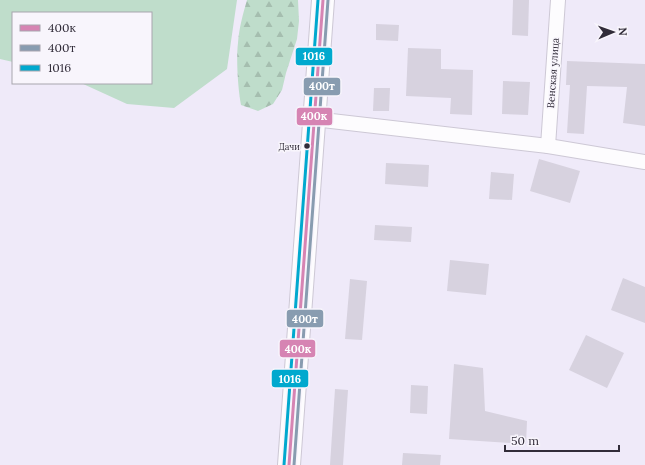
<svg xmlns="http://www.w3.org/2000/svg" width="645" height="465" font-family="Lora,serif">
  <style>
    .green { fill: #bfddcb }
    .forest { fill: url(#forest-firs) }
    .building { fill: #d7d2df }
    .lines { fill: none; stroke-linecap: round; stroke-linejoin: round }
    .minor-casing { stroke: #cdc8d5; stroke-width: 16 }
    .primary-casing { stroke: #cdc8d5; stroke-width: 24 }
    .minor { stroke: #fdfcfe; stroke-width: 14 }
    .primary { stroke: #fdfcfe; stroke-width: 22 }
    .bus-1-casing { stroke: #f8f5fc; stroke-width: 6 }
    .bus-2-casing { stroke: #f8f5fc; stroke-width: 6 }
    .bus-3-casing { stroke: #f8f5fc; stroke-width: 6 }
    .bus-1 { stroke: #d684b3; stroke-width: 3 }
    .bus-2 { stroke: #889cb0; stroke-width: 3 }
    .bus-3 { stroke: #00a9ce; stroke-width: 3 }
    .bus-dot { fill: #312c39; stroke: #f8f5fc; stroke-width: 1.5 }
    .labels { text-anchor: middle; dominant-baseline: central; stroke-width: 3; stroke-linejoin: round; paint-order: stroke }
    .bus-label { font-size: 9px; fill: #312c39; stroke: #f8f5fc; text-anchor: end }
    .street-label { font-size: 10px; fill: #312c39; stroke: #f8f5fc }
    .line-badge { stroke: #f8f5fc; stroke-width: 1.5 }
    .badge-label { font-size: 11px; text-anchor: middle; font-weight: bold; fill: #fff }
  </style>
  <defs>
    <pattern id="forest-firs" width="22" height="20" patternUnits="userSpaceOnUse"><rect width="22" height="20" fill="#bfddcb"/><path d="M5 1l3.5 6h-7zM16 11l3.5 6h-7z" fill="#a5beaf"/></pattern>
  </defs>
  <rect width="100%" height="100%" fill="#efeaf9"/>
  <!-- green -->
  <polygon class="green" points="0,0 237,0 227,69 174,108 127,104 81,83 151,83 151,13 13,13 13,62 0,59"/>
  <!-- forest -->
  <path class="forest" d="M247,0h51l1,21 -2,18 -11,34 -4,17 -9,14 -15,7 -17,-6c-3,-16 -5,-46 -3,-62 1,-15 5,-29 9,-43z"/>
  <!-- building -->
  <g class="building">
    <polygon points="513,0 529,0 528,36 512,35"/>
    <polygon points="376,24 399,25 398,41 376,40"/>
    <polygon points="408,48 441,49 441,69 473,70 472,115 450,114 451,98 406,96"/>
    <polygon points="567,61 645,64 645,126 623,123 627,87 587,86 584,134 567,133 570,85 566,85"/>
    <polygon points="503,81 530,82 528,115 502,114"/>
    <polygon points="374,88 390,88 389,111 373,111"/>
    <polygon points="539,159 580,171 570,203 530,191"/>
    <polygon points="386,163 429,165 428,187 385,184"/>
    <polygon points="491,172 514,174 512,200 489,199"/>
    <polygon points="375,225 412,227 411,242 374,240"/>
    <polygon points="450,260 489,264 486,295 447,291"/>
    <polygon points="623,278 645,287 645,323 611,310"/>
    <polygon points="350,279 367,281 362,340 345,339"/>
    <polygon points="586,335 624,353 607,388 569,370"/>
    <polygon points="454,364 483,368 485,411 527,421 526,444 449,439"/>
    <polygon points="411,385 428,386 427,414 410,413"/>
    <polygon points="335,389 348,390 343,465 330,465"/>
    <polygon points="403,453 441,455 440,465 402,465"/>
  </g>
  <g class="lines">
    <defs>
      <g id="minor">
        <polyline points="314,119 548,146 645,162"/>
        <polyline points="548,146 558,0"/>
      </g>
      <polyline id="primary" points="289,465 323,0"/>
    </defs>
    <!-- minor casing -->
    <use href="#minor" class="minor-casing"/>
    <!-- primary casing -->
    <use href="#primary" class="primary-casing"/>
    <!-- minor -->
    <use href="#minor" class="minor"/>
    <!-- primary -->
    <use href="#primary" class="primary"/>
    <defs>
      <polyline id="bus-1" points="289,465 323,0"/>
      <polyline id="bus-2" points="294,465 328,0"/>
      <polyline id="bus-3" points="284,465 318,0"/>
    </defs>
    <!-- bus-1 casing -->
    <use href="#bus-1" class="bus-1-casing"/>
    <!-- bus-2 casing -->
    <use href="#bus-2" class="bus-2-casing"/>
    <!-- bus-3 casing -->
    <use href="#bus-3" class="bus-3-casing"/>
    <!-- bus-1 -->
    <use href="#bus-1" class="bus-1"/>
    <!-- bus-2 -->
    <use href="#bus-2" class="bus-2"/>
    <!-- bus-3 -->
    <use href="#bus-3" class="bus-3"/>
  </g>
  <!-- markers -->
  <circle class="bus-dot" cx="307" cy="146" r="3.5"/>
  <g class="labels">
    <!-- bus labels -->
    <g class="bus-label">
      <text x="300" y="146">Дачи</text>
    </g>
    <!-- street labels -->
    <g class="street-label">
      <text transform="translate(553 73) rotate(-86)">Венская улица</text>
    </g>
  </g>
  <g class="line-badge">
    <rect x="295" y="47" width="38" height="19" rx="4" fill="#00a9ce"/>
    <rect x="303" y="77" width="38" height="19" rx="4" fill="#889cb0"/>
    <rect x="296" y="107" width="37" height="19" rx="4" fill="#d684b3"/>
    <rect x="286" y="309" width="38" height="19" rx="4" fill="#889cb0"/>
    <rect x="279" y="339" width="37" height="19" rx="4" fill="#d684b3"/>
    <rect x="271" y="369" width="38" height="19" rx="4" fill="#00a9ce"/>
  </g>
  <g class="badge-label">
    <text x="314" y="60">1016</text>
    <text x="322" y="90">400т</text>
    <text x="314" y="120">400к</text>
    <text x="305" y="323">400т</text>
    <text x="298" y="353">400к</text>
    <text x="290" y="383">1016</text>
  </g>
  <!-- legend -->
  <rect x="12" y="12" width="140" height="72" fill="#f8f5fc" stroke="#a8a5ae"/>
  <rect x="20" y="25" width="20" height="6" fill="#d684b3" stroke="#a8a5ae"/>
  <text x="48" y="32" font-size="12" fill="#312c39">400к</text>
  <rect x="20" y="45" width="20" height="6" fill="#889cb0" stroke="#a8a5ae"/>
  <text x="48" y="52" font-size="12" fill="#312c39">400т</text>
  <rect x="20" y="65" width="20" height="6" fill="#00a9ce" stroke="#a8a5ae"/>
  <text x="48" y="72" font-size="12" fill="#312c39">1016</text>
  <!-- north arrow -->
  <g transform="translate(613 32) rotate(88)" stroke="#f8f5fc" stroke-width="3" paint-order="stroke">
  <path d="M0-3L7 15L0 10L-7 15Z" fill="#312c39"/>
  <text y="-6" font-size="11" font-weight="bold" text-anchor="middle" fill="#312c39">N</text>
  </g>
  <!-- scale -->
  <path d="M505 445v6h114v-6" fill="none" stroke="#312c39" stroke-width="2"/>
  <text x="511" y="445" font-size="12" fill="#312c39" stroke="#f8f5fc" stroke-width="3" paint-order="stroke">50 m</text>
</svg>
